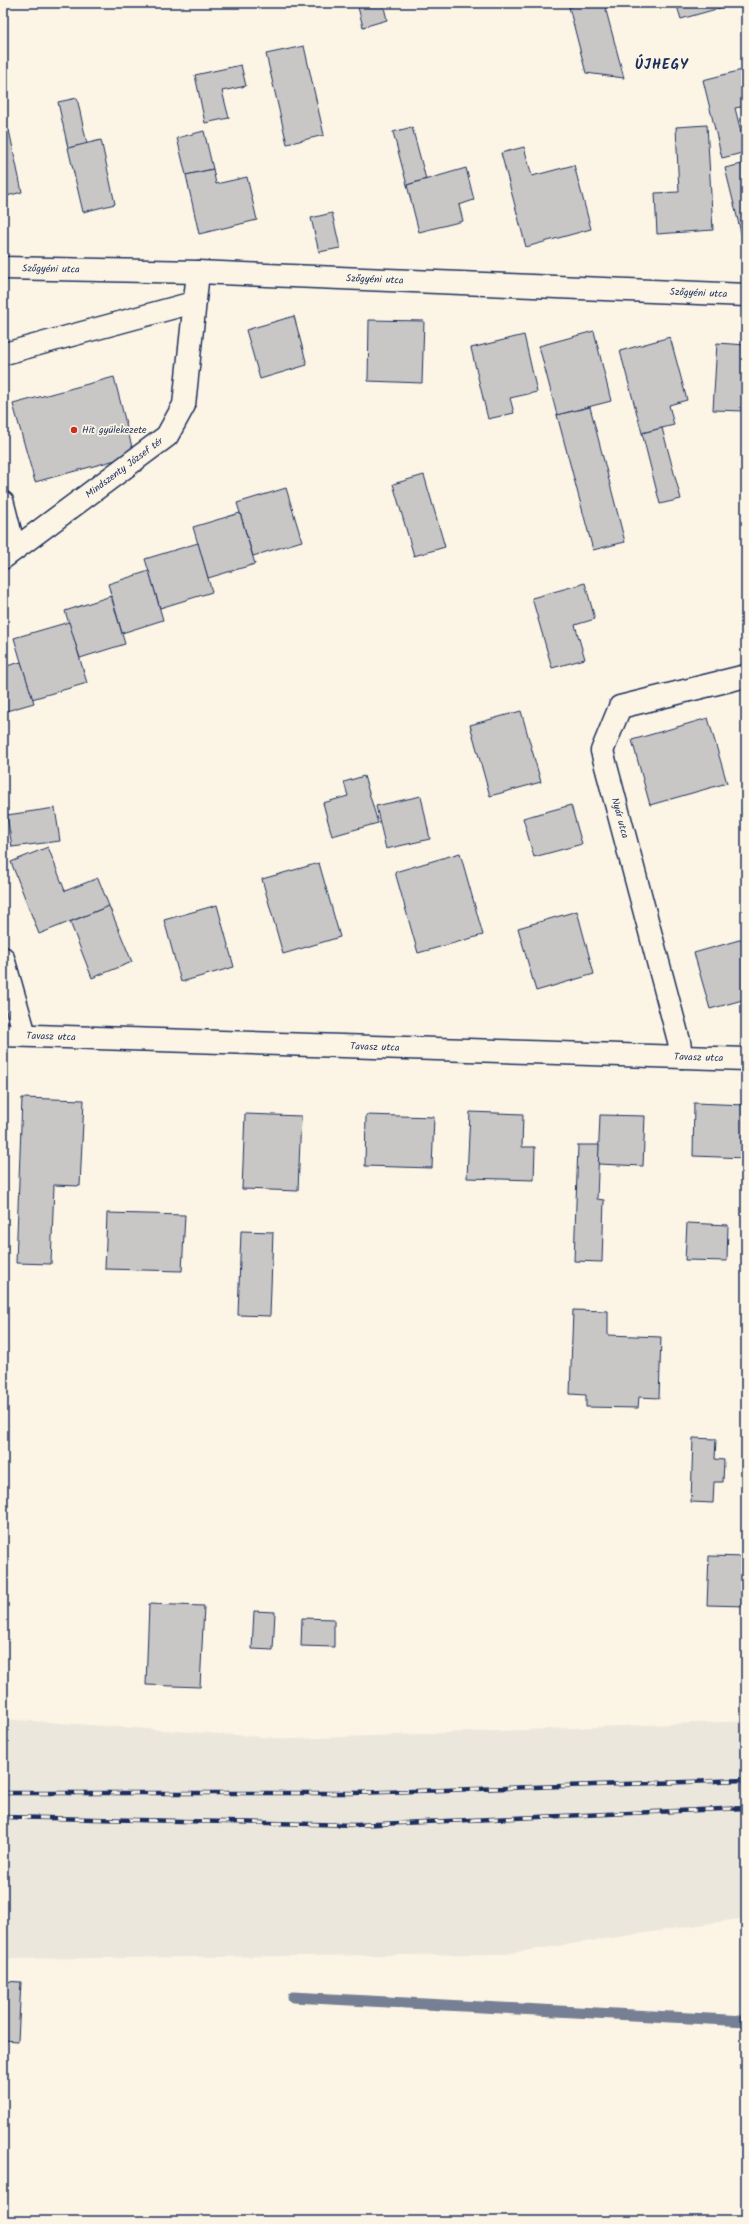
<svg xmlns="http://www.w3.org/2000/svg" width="749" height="2224" font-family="Kalam,sans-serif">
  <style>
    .built { fill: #ece7dc }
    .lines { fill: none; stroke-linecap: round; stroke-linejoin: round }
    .stream { stroke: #767f94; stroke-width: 11 }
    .building { fill: #c8c7c6; stroke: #1b2f5e }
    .lane-casing { stroke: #1b2f5e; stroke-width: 24 }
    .street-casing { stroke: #1b2f5e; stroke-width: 25 }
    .lane { stroke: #fcf5e5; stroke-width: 21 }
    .street { stroke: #fcf5e5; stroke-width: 22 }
    .rail-casing { stroke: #1b2f5e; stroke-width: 4.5 }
    .rail { stroke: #fcf5e5; stroke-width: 3; stroke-dasharray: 9; stroke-linecap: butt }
    .poi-dot { fill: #c8321e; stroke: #fcf5e5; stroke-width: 1.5 }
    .labels { text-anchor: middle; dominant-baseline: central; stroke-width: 3.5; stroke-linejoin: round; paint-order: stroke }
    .street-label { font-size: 10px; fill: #1b2f5e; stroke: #fcf5e5 }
    .poi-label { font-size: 10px; fill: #1b2f5e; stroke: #fcf5e5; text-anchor: start }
    .district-label { font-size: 14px; font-weight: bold; letter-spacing: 1px; fill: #1b2f5e; stroke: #fcf5e5 }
  </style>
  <rect width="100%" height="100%" fill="#fcf5e5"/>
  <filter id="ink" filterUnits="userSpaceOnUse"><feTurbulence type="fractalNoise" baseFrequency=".025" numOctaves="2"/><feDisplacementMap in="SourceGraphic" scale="8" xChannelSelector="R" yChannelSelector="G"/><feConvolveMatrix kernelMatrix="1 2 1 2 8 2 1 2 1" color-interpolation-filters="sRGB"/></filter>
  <g filter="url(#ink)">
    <!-- built -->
    <polygon class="built" points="3,1719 292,1739 746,1721 746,1918 504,1954 3,1959"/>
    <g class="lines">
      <!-- stream -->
      <polyline class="stream" points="293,1997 746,2021"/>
    </g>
    <!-- building -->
    <g class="building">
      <polygon points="357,3 383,3 387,20 363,27"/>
      <polygon points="461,3 477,3 462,7"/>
      <polygon points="567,3 583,3 569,7"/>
      <polygon points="583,3 604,3 624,78 586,73 569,7"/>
      <polygon points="676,3 727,3 727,6 681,19"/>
      <polygon points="304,46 324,135 287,144 266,54"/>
      <polygon points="241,65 246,86 222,91 229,118 205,123 195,75"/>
      <polygon points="746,69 746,106 735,108 746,152 722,158 703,80"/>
      <polygon points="77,98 87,144 68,148 58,102"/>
      <polygon points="707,125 713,230 657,234 655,193 679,192 676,127"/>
      <polygon points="412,127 426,179 407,185 393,132"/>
      <polygon points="9,130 22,192 3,197 3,131"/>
      <polygon points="204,131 213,169 186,175 177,138"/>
      <polygon points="101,140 115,204 83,212 68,148"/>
      <polygon points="524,147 532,176 574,165 591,229 526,247 501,153"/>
      <polygon points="746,163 746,249 745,249 725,168"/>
      <polygon points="466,168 474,200 459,205 463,221 419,232 407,185"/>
      <polygon points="213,169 216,184 247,177 257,220 199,234 186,175"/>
      <polygon points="332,213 340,248 319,252 311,218"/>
      <polygon points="294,316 307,365 260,379 246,330"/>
      <polygon points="369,320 424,321 422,383 368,381"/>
      <polygon points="594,331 611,401 557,415 539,346"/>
      <polygon points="524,335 537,392 510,398 514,413 488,419 471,348"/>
      <polygon points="670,337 687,400 669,405 674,425 642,433 620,351"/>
      <polygon points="717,343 746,345 744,411 713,410"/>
      <polygon points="114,377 134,455 35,482 13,404"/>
      <polygon points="590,407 625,542 593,550 557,415"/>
      <polygon points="662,428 681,499 660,504 642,433"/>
      <polygon points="424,475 445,547 414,556 393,484"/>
      <polygon points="286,488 302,541 253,556 237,503"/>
      <polygon points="240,513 255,564 208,578 193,527"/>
      <polygon points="198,543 212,592 160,608 145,559"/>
      <polygon points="149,571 163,620 122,633 108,584"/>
      <polygon points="585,583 595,619 575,625 585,659 552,668 532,598"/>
      <polygon points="111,596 125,644 80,658 65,611"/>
      <polygon points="69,622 87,683 32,699 14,638"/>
      <polygon points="21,662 34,703 3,712 3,667"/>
      <polygon points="521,711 541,782 490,796 470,725"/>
      <polygon points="708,718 727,783 650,805 632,740"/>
      <polygon points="364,776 378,823 332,836 323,803 348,796 344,782"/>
      <polygon points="421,796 430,839 386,849 376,806"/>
      <polygon points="571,805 582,844 534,857 523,818"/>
      <polygon points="55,808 60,841 12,847 7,815"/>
      <polygon points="48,847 65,891 98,878 109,906 39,934 11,862"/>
      <polygon points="460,853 483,935 418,953 395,872"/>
      <polygon points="319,863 340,937 283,954 262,879"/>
      <polygon points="217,905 234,967 181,982 164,920"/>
      <polygon points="109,906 132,962 92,978 70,922"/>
      <polygon points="577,911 594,974 536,991 518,928"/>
      <polygon points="746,938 746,999 710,1009 694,953"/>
      <polygon points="22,1098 84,1100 80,1186 54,1185 51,1264 16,1263"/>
      <polygon points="694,1103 746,1105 746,1158 693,1156"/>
      <polygon points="470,1112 523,1114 522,1147 535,1147 534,1180 467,1178"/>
      <polygon points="245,1114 301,1116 298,1191 242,1189"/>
      <polygon points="366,1115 434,1117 432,1168 365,1166"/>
      <polygon points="600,1115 645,1116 643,1166 598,1164"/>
      <polygon points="578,1145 599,1145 597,1199 604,1200 602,1262 574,1261"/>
      <polygon points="107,1213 185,1215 182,1271 105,1269"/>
      <polygon points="687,1223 728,1225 727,1261 685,1260"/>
      <polygon points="241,1231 273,1232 270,1316 238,1315"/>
      <polygon points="573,1310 608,1311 608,1335 661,1337 659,1398 639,1397 638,1408 586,1407 586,1395 570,1394"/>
      <polygon points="693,1438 716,1439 715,1459 724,1460 723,1482 714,1482 713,1503 691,1502"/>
      <polygon points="709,1556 746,1557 746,1606 707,1605"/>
      <polygon points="149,1604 204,1606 200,1687 146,1685"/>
      <polygon points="254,1611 275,1612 273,1650 252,1649"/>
      <polygon points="302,1618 334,1619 334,1647 301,1646"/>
      <polygon points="3,1981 21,1982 18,2041 3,2040"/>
    </g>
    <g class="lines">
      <defs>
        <g id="lane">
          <polyline points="3,354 195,302"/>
          <polyline points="3,502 15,549"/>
        </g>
        <g id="street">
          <path id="s1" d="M3,268l195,4 548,23"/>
          <path id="s2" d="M3,558l164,-122 17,-31 14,-133"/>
          <polyline points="3,958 25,1035"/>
          <path id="s3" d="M3,1035l743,24"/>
          <polyline points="681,1057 679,1041 602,751 620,707 746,676"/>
        </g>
      </defs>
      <!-- lane casing -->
      <use href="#lane" class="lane-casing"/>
      <!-- street casing -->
      <use href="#street" class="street-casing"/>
      <!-- lane -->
      <use href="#lane" class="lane"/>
      <!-- street -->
      <use href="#street" class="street"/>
      <defs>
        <g id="rail">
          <polyline points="3,1793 353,1793 746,1780"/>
          <polyline points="3,1817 355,1825 746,1808"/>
        </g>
      </defs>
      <!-- rail casing -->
      <use href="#rail" class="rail-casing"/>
      <!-- rail -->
      <use href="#rail" class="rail"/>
    </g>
  </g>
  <!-- markers -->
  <circle class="poi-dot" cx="74" cy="430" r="4"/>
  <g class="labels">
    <!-- street labels -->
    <g class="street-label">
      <text stroke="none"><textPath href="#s1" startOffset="48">Szőgyéni utca</textPath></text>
      <text stroke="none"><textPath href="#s1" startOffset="372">Szőgyéni utca</textPath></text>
      <text stroke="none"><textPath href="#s1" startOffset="696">Szőgyéni utca</textPath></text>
      <text stroke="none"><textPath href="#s2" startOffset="151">Mindszenty József tér</textPath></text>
      <text transform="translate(620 818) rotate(75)">Nyár utca</text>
      <text stroke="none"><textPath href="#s3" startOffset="48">Tavasz utca</textPath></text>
      <text stroke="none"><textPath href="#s3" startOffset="372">Tavasz utca</textPath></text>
      <text stroke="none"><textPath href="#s3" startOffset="696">Tavasz utca</textPath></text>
    </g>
    <!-- poi labels -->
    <g class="poi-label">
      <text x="82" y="430">Hit gyülekezete</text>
    </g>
    <!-- district labels -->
    <g class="district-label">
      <text x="662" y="65">ÚJHEGY</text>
    </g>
  </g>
  <!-- margin -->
  <rect width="749" height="2224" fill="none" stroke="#fcf5e5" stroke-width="16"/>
  <rect x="8" y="8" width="733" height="2208" fill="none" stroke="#1b2f5e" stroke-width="1.5" filter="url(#ink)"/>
</svg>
